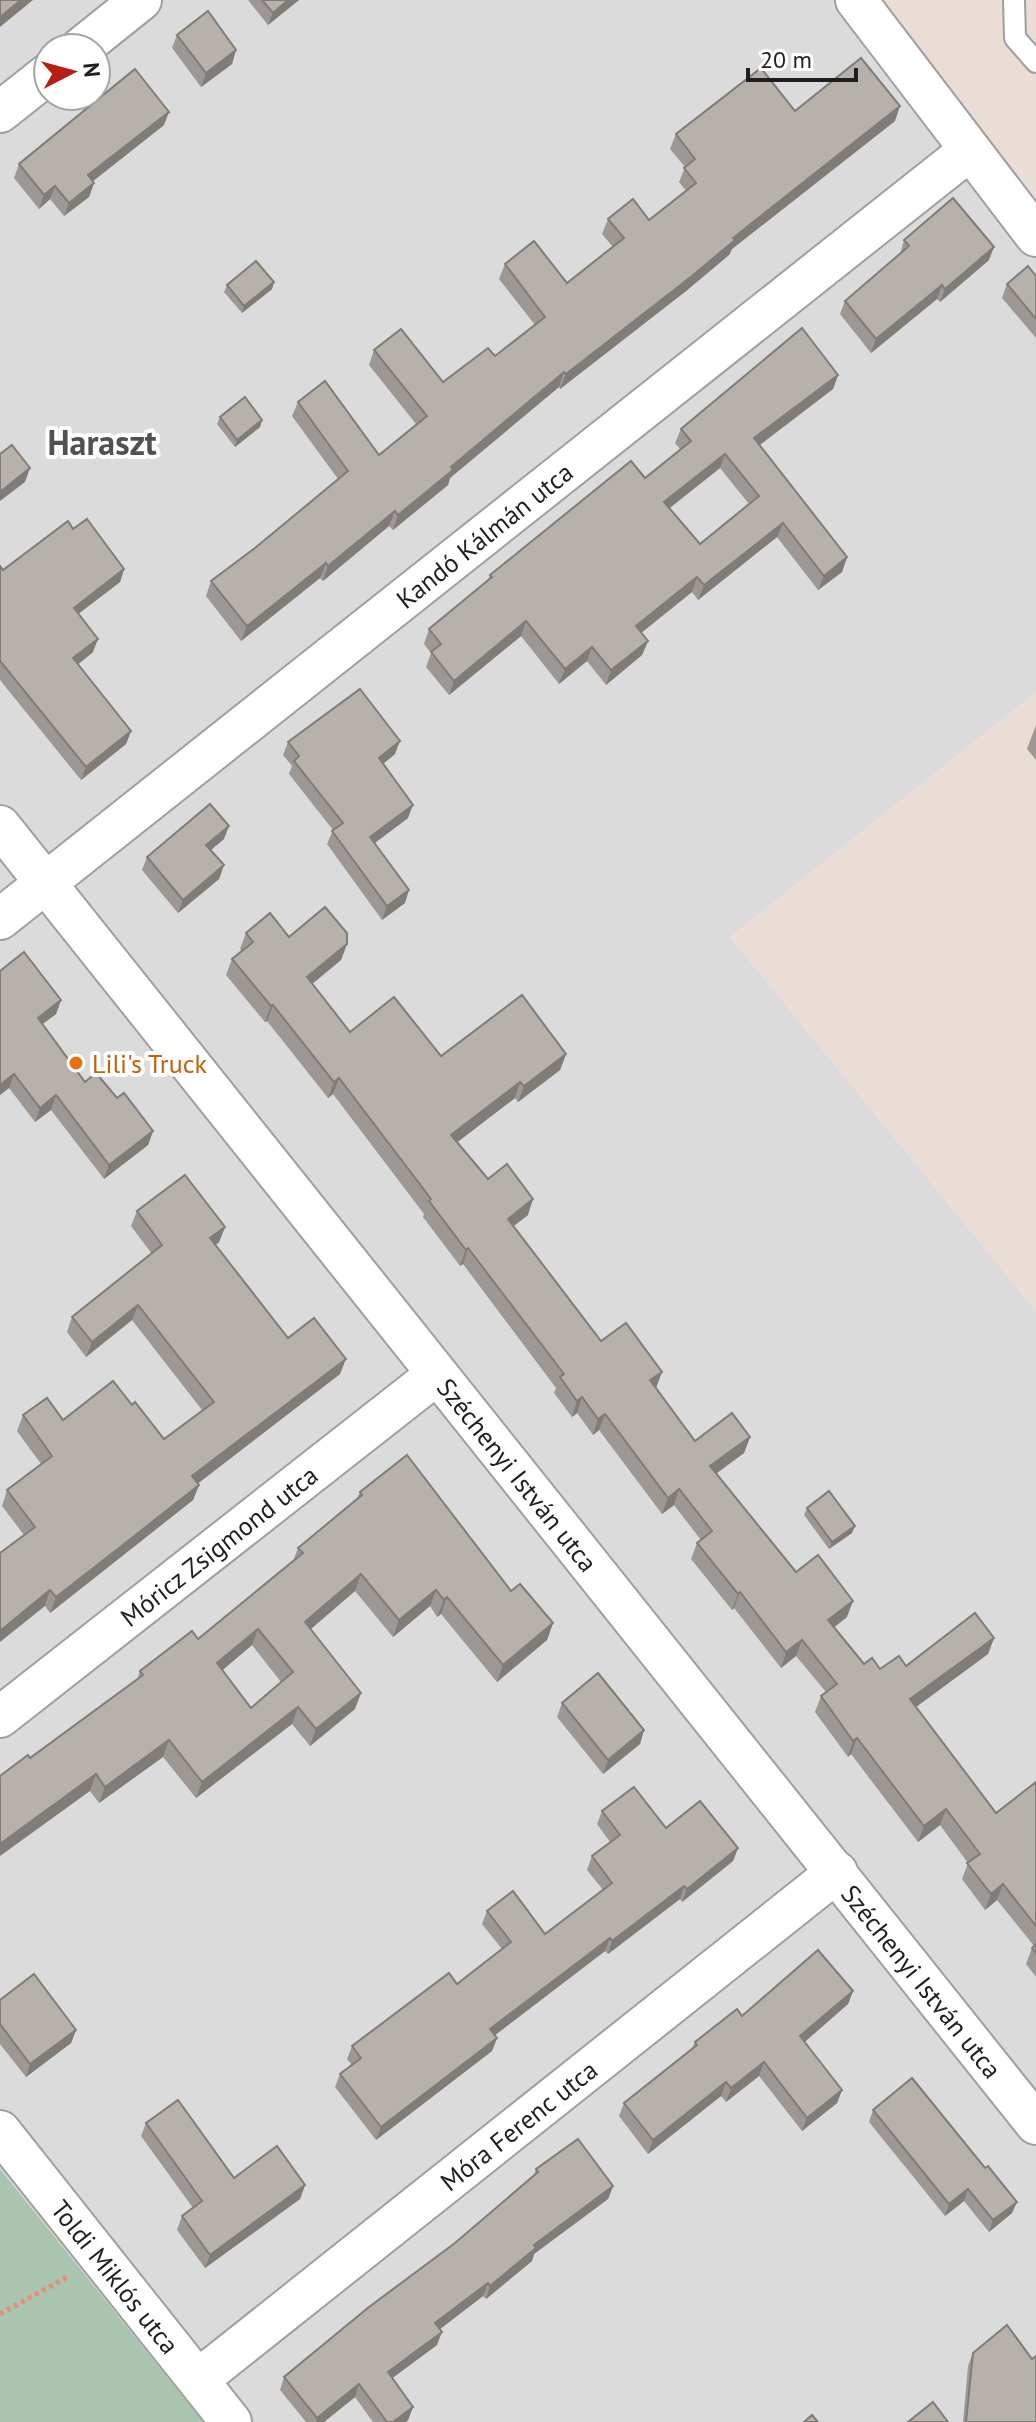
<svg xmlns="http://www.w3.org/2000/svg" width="1036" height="2422" font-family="'PT Sans',sans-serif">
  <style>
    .residential { fill: #dcdbdb; fill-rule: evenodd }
    .military { fill: #eaddd6 }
    .cemetery { fill: #a9c4af }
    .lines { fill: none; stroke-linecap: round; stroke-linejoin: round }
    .lane-casing { stroke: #9f9f9f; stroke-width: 24 }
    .street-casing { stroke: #9f9f9f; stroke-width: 44 }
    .path { stroke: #ea8c7a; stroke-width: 5; stroke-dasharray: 4 4; stroke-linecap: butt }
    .lane { stroke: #fff; stroke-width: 20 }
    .street { stroke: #fff; stroke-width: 40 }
    .wall { fill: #9d9893; fill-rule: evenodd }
    .shaded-wall { fill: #807c78 }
    .building { fill: #b7b1ab; stroke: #807c78; stroke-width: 2; fill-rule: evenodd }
    .food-dot { fill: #e8710a; stroke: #fff; stroke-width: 3 }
    .labels { text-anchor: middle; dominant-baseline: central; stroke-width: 8; stroke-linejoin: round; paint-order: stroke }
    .street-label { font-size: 26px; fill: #1e1e1e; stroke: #fff }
    .food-label { font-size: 26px; fill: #c56008; stroke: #fff; text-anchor: start }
    .district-label { font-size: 34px; font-weight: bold; fill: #515151; stroke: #fff }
  </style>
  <rect width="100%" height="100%" fill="#eeebe5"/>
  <!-- residential -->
  <path class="residential" d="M0,0h873l163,205v487l-306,245 306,374v1111h-1036zM48,48h48v48h-48z"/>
  <!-- military -->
  <g class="military">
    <polygon points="873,0 1036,0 1036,205"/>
    <polygon points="1036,692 1036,1311 730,937"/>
  </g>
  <!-- cemetery -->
  <polygon class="cemetery" points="0,2169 203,2422 0,2422"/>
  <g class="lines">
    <defs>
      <polyline id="lane" points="1014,0 1015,38 1036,62"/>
      <g id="street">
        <polyline points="856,0 1036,236"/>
        <polyline points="81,48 141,0"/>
        <polyline points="0,112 48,74"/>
        <path id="s1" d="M0,826l1036,1298"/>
        <path id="s2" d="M0,919l970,-769"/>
        <path id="s3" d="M0,1717l436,-342"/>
        <path id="s4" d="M0,2131l231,291"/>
        <path id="s5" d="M199,2379l638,-507"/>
      </g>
    </defs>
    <!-- lane casing -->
    <use href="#lane" class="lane-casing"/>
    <!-- street casing -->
    <use href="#street" class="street-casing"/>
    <!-- path -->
    <polyline class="path" points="0,2314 69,2276"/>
    <!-- lane -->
    <use href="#lane" class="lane"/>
    <!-- street -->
    <use href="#street" class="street"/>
  </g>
  <!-- wall -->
  <g class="wall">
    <polygon points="248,0 299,0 268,25"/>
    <polygon points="177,35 236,50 232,64 201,87 172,48"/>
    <polygon points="795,111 895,121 732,249 729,255 686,291 560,389 559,387 450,478 448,485 393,530 389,526 323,581 320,578 241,641 206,596 211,581 255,548 338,479 292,416 298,402 379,455 416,424 369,365 374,350 443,382 495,356 535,325 499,279 505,264 567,283 613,247 602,234 608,219 649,220 686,191 679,182 685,167 670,149 676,134"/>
    <polygon points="164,125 93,181 94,183 89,197 64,216 50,199 39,209 14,178 19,164"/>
    <polygon points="904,240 989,260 940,302 937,299 871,353 840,314 845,301 900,254"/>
    <polygon points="1036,276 1036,338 1002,298 1007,284"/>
    <polygon points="274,282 272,289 242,313 224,292 227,285"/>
    <path d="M838,375l-5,14 -73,56 87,112 -5,15 -24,18 -41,-53 -79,63 -6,-8 -51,41 7,8 -6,14 -36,30 -19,-24 -28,23 -38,-48 -72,59 -23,-28 5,-14 -7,-9 5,-15 59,-49 2,-5 155,-97 36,-28 -6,-7 6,-14zM720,468l29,36 -49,40 -30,-36z"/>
    <polygon points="220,417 262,420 260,427 235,447 217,424"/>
    <polygon points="73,529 124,569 120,582 78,614 93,652 78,664 131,731 126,744 81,780 0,680 0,566 3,570"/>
    <polygon points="1036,725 1036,760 1027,749"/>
    <polygon points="288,742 395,754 383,764 408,818 375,843 405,903 382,920 327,844 333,830 289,774 292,766 283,755"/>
    <polygon points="224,839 211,850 224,865 219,879 178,913 142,870 147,857"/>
    <polygon points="246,933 347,944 341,960 312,984 350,1032 441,1056 566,1054 560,1070 518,1102 515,1098 457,1142 488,1179 528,1215 513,1226 601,1341 656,1388 695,1441 750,1437 744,1453 716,1473 796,1572 847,1617 834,1627 864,1664 880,1669 906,1666 994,1638 988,1654 916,1707 996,1813 1036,1782 1036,1977 1026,1964 1032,1948 1034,1946 997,1900 985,1910 962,1879 968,1863 940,1825 918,1842 851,1754 848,1757 815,1712 821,1696 826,1692 796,1656 781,1668 734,1608 732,1610 691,1559 697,1543 701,1540 674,1505 662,1514 599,1430 593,1435 577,1413 572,1417 554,1393 556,1388 463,1264 460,1266 423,1217 424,1214 333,1094 328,1098 267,1021 265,1022 226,975 232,959 242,951 240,949"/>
    <polygon points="0,971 61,1000 56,1014 42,1024 85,1082 117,1098 153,1131 148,1145 104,1179 51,1110 35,1122 9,1088 0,1095"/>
    <polygon points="137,1211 225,1227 219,1242 216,1245 288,1338 340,1374 198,1483 199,1485 193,1500 50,1613 45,1606 24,1535 2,1506 7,1490 41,1464 17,1431 23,1415 63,1420 132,1405 164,1439 202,1410 132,1320 86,1357 67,1332 72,1317 152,1254 131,1226"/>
    <path d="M360,1492l151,99 42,32 -6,17 -50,42 -56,-68 -4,3 -7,-11 -37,31 -38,-46 -44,38 44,80 -45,37 -18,-22 -96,74 -33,-41 -64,46 -9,-12 -60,-33 107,-78 3,-9 58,-32 95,-78 5,-13 59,-50zM252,1645l29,37 -30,26 -29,-38z"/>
    <polygon points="807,1508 852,1533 829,1549 804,1515"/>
    <polygon points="562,1703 644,1730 640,1744 603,1774 557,1717"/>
    <polygon points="602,1811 738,1848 733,1861 682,1902 680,1899 608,1954 605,1951 495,2035 497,2038 492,2051 376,2140 335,2087 340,2074 352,2065 347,2059 352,2046 457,1984 502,1949 482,1924 487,1911 545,1934 603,1890 587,1870 592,1856 610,1842 597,1824"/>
    <polygon points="853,1991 848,2004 805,2042 842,2090 837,2103 802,2131 759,2076 726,2102 721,2096 648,2154 619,2116 624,2103 692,2048 695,2042 742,2016"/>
    <polygon points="0,2000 76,2030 71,2043 26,2077 0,2044"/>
    <polygon points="873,2110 1012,2213 989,2232 964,2201 945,2216 869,2122"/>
    <polygon points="146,2123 234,2178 305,2185 300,2199 205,2268 177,2230 182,2216 193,2208 141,2136"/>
    <polygon points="536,2169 613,2186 608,2199 534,2254 532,2261 486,2299 483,2296 440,2329 437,2345 392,2378 413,2407 408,2420 406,2422 373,2422 355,2397 324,2422 306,2422 280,2390 284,2377 455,2243 534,2175"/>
    <polygon points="973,2353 1032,2359 1036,2422 963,2422 968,2366"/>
  </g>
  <!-- shaded-wall -->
  <g class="shaded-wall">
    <polygon points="21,0 33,0 0,27 0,17"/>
    <polygon points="288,0 299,0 268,25 273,13"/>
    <polygon points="236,50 232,64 201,87 206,73"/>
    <polygon points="900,106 895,121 732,249 729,255 686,291 560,389 566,374 733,238"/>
    <polygon points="169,112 164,125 83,189 88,175"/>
    <polygon points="94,183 89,197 64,216 69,203"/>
    <polygon points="55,186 50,199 39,209 44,195"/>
    <polygon points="994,247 989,260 940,302 945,289"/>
    <polygon points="274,282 272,289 242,313 244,306"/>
    <polygon points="942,285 937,299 871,353 876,339"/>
    <polygon points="564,372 559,387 450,478 448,485 393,530 398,515 451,467"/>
    <polygon points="838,375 833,389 749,453 754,438"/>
    <polygon points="262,420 260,427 235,447 237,440"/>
    <polygon points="725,454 720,468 659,516 664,502"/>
    <polygon points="30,468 25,482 0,501 0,492"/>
    <polygon points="395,511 389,526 323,581 328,566"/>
    <polygon points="783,523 777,537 698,600 704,585"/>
    <polygon points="847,557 842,572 818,590 824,576"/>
    <polygon points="326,563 320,578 241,641 247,626"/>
    <polygon points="124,569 120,582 69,621 74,608"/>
    <polygon points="697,577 692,592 631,641 636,626"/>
    <polygon points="526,621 521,636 449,695 454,681"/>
    <polygon points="98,639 93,652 69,672 73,658"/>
    <polygon points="648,641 642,655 606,685 611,670"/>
    <polygon points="592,647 587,661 559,684 565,669"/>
    <polygon points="131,731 126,744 81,780 86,767"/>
    <polygon points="400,741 395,754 374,771 379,758"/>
    <polygon points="413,805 408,818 365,850 370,837"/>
    <polygon points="229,826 224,839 201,858 206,845"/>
    <polygon points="224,865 219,879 178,913 183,900"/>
    <polygon points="409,890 405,903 382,920 387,906"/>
    <polygon points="347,944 341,960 301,993 307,977"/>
    <polygon points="61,1000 56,1014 32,1032 38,1018"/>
    <polygon points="273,1005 267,1021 265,1022 271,1006"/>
    <polygon points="566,1054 560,1070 518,1102 524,1086"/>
    <polygon points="14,1074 9,1088 0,1095 0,1085"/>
    <polygon points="339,1078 333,1094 328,1098 334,1082"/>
    <polygon points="520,1082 515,1098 446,1151 451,1135"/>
    <polygon points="56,1095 51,1110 35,1122 40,1108"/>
    <polygon points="153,1131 148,1145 104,1179 109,1165"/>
    <polygon points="533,1199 528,1215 502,1235 508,1219"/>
    <polygon points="225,1227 219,1242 205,1253 210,1238"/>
    <polygon points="468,1248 463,1264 460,1266 466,1250"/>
    <polygon points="138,1305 132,1320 86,1357 92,1342"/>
    <polygon points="346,1359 340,1374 187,1492 192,1476"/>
    <polygon points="662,1372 656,1388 644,1396 650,1380"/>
    <polygon points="582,1397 577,1413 572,1417 577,1401"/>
    <polygon points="605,1414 599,1430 593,1435 598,1419"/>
    <polygon points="750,1437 744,1453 705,1482 710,1466"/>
    <polygon points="199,1485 193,1500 50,1613 56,1597"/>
    <polygon points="679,1489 674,1505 662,1514 668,1498"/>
    <polygon points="855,1526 852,1533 829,1549 832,1542"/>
    <polygon points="361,1574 355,1591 299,1639 305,1622"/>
    <polygon points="50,1590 45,1606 0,1642 0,1631"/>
    <polygon points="436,1590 430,1606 393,1637 399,1620"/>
    <polygon points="740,1592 734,1608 732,1610 738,1594"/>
    <polygon points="447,1597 441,1614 437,1617 444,1600"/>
    <polygon points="853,1601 847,1617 823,1636 828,1620"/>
    <polygon points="553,1623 547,1640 497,1682 503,1665"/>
    <polygon points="258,1629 252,1645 211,1680 217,1663"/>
    <polygon points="994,1638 988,1654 905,1715 910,1699"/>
    <polygon points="802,1640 796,1656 781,1668 786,1652"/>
    <polygon points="361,1693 355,1709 310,1746 316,1729"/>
    <polygon points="298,1707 292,1724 196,1798 202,1782"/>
    <polygon points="644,1730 640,1744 603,1774 608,1760"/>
    <polygon points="857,1738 851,1754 848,1757 853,1741"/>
    <polygon points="169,1740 163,1757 99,1803 105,1787"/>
    <polygon points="96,1774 90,1791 0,1856 0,1844"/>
    <polygon points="946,1809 940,1825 918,1842 924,1826"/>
    <polygon points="738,1848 733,1861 682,1902 687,1889"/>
    <polygon points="1003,1884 997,1900 985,1910 991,1894"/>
    <polygon points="684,1886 680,1899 608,1954 612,1941"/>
    <polygon points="610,1938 605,1951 486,2042 490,2029"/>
    <polygon points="853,1991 848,2004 795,2050 800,2036"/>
    <polygon points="76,2030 71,2043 26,2077 30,2064"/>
    <polygon points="497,2038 492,2051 376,2140 381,2127"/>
    <polygon points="764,2062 759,2076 726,2102 731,2088"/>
    <polygon points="726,2082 721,2096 648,2154 653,2140"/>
    <polygon points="842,2090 837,2103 802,2131 807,2118"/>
    <polygon points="305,2185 300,2199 205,2268 210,2255"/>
    <polygon points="613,2186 608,2199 534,2254 532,2261 486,2299 490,2286 534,2245"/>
    <polygon points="968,2189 964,2201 945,2216 949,2204"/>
    <polygon points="1017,2202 1012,2213 989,2232 993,2220"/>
    <polygon points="488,2283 483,2296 431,2336 435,2323"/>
    <polygon points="442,2332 437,2345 383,2385 388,2372"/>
    <polygon points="359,2384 355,2397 324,2422 316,2422 317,2418"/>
    <polygon points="413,2407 408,2420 406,2422 393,2422"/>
  </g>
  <!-- building -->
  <g class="building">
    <polygon points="0,0 21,0 0,17"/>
    <polygon points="262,0 288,0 273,13"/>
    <polygon points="208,11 236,50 206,73 177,35"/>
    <polygon points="861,58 900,106 733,238 735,240 692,276 566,374 564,372 451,467 453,470 398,515 395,511 328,566 326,563 247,626 211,581 255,548 348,471 298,402 325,381 379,455 427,416 374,350 401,329 443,382 488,348 495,356 545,317 505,264 534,241 567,283 624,238 608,219 633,199 649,220 696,183 684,168 695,159 676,134 761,68 795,111"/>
    <polygon points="135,69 169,112 88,175 94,183 69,203 55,186 44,195 19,164"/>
    <polygon points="953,198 994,247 945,289 942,285 876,339 845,301 909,246 904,240"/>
    <polygon points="256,261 274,282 244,306 227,285"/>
    <polygon points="1028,266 1036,276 1036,319 1007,284"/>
    <path d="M802,328l36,47 -84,63 93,119 -23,19 -41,-53 -79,62 -7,-8 -61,49 12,15 -37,29 -19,-23 -27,22 -39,-48 -72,60 -23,-29 10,-8 -12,-15 63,-52 -2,-2 141,-114 14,17 46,-37 -10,-12zM725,454l34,42 -59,48 -36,-42z"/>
    <polygon points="245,397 262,420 237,440 220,417"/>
    <polygon points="12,445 30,468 0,492 0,454"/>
    <polygon points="87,519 124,569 74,608 98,639 73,658 131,731 86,767 0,661 0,566 3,570 68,521 73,529"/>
    <polygon points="360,689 400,741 379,758 413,805 370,837 409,890 387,906 332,831 343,823 294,761 299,756 288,742"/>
    <polygon points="210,804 229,826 206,845 224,865 183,900 147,857"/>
    <polygon points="325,907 347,933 347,944 307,977 350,1032 394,997 441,1056 522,995 566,1054 524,1086 520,1082 451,1135 488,1179 507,1164 533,1199 508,1219 601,1341 626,1323 662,1372 650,1380 695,1441 732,1413 750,1437 710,1466 796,1572 818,1555 853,1601 828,1620 864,1664 872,1658 880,1669 899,1656 906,1666 975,1613 994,1638 910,1699 996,1813 1036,1782 1036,1926 1003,1884 991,1894 967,1863 980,1854 946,1809 924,1826 857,1738 853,1741 821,1696 837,1684 802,1640 786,1652 740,1592 738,1594 697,1543 712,1531 679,1489 668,1498 605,1414 598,1419 582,1397 577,1401 560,1377 564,1374 468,1248 466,1250 429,1201 431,1199 339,1078 334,1082 273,1005 271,1006 232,959 253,942 246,933 270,913 289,937"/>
    <polygon points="24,952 61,1000 38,1018 85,1082 96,1073 117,1098 124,1093 153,1131 109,1165 56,1095 40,1108 14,1074 0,1085 0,971"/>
    <polygon points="185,1175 225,1227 210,1238 288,1338 314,1318 346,1359 192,1476 199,1485 119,1548 56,1597 50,1590 0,1631 0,1553 35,1527 7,1490 52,1456 23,1415 47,1398 63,1420 113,1381 132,1405 135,1402 164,1439 214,1402 138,1305 92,1342 72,1317 162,1245 137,1211"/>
    <path d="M407,1455l104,136 9,-7 33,39 -50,42 -56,-68 -3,3 -8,-10 -37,30 -38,-46 -56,48 56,71 -45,36 -18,-22 -96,75 -33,-42 -64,47 -9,-13 -96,70v-68l28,-21 2,3 113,-83 -3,-4 52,-40 6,8 105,-86 -5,-5 64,-53 -2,-3zM258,1629l35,43 -42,36 -34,-45z"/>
    <polygon points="829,1491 855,1526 832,1542 807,1508"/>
    <polygon points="598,1673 644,1730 608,1760 562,1703"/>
    <polygon points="634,1787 666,1828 700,1801 738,1848 687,1889 684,1886 612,1941 610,1938 490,2029 497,2038 381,2127 340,2074 361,2058 352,2046 449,1973 457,1984 511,1942 487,1911 513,1891 545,1934 612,1883 592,1856 620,1835 602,1811"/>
    <polygon points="1036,1944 1036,1953 1032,1948"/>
    <polygon points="818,1950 853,1991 800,2036 842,2090 807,2118 764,2062 731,2088 726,2082 653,2140 624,2103 697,2045 695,2042 737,2009 742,2016"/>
    <polygon points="34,1974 76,2030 30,2064 0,2024 0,2000"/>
    <polygon points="912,2078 985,2168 988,2166 1017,2202 993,2220 968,2189 949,2204 873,2110"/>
    <polygon points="178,2100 234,2178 277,2146 305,2185 210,2255 182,2216 202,2201 146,2123"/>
    <polygon points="578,2139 613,2186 534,2245 536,2248 490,2286 488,2283 435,2323 442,2332 388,2372 413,2407 393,2422 387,2422 359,2384 317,2418 284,2377 369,2307 455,2243 538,2172 536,2169"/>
    <polygon points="1007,2325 1032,2359 1036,2356 1036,2422 966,2422 973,2353"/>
    <polygon points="933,2402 948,2422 908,2422"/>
    <polygon points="812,2415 818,2422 804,2422"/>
  </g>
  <!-- markers -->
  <circle class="food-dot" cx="76" cy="1063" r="8"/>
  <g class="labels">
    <!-- street labels -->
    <g class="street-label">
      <text stroke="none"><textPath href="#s2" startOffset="618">Kandó Kálmán utca</textPath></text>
      <text stroke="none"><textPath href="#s1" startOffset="830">Széchenyi István utca</textPath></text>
      <text stroke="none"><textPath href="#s3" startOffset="278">Móricz Zsigmond utca</textPath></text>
      <text stroke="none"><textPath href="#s1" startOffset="1478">Széchenyi István utca</textPath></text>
      <text stroke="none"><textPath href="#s5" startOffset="408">Móra Ferenc utca</textPath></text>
      <text stroke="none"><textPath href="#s4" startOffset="186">Toldi Miklós utca</textPath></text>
    </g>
    <!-- food labels -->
    <g class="food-label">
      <text x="92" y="1063">Lili's Truck</text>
    </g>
    <!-- district labels -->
    <g class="district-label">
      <text x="102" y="442">Haraszt</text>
    </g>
  </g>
  <!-- north arrow -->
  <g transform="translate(72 72) rotate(84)"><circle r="38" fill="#ffffff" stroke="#a5a5a5" stroke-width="2"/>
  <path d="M0-6L14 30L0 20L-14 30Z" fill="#b61f16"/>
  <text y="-12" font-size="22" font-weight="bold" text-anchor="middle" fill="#1e1e1e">N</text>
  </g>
  <!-- scale -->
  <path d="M748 68v12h108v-12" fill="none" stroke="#1e1e1e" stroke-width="4"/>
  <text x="760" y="68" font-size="24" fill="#1e1e1e" stroke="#ffffff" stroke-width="6" paint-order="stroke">20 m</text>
</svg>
